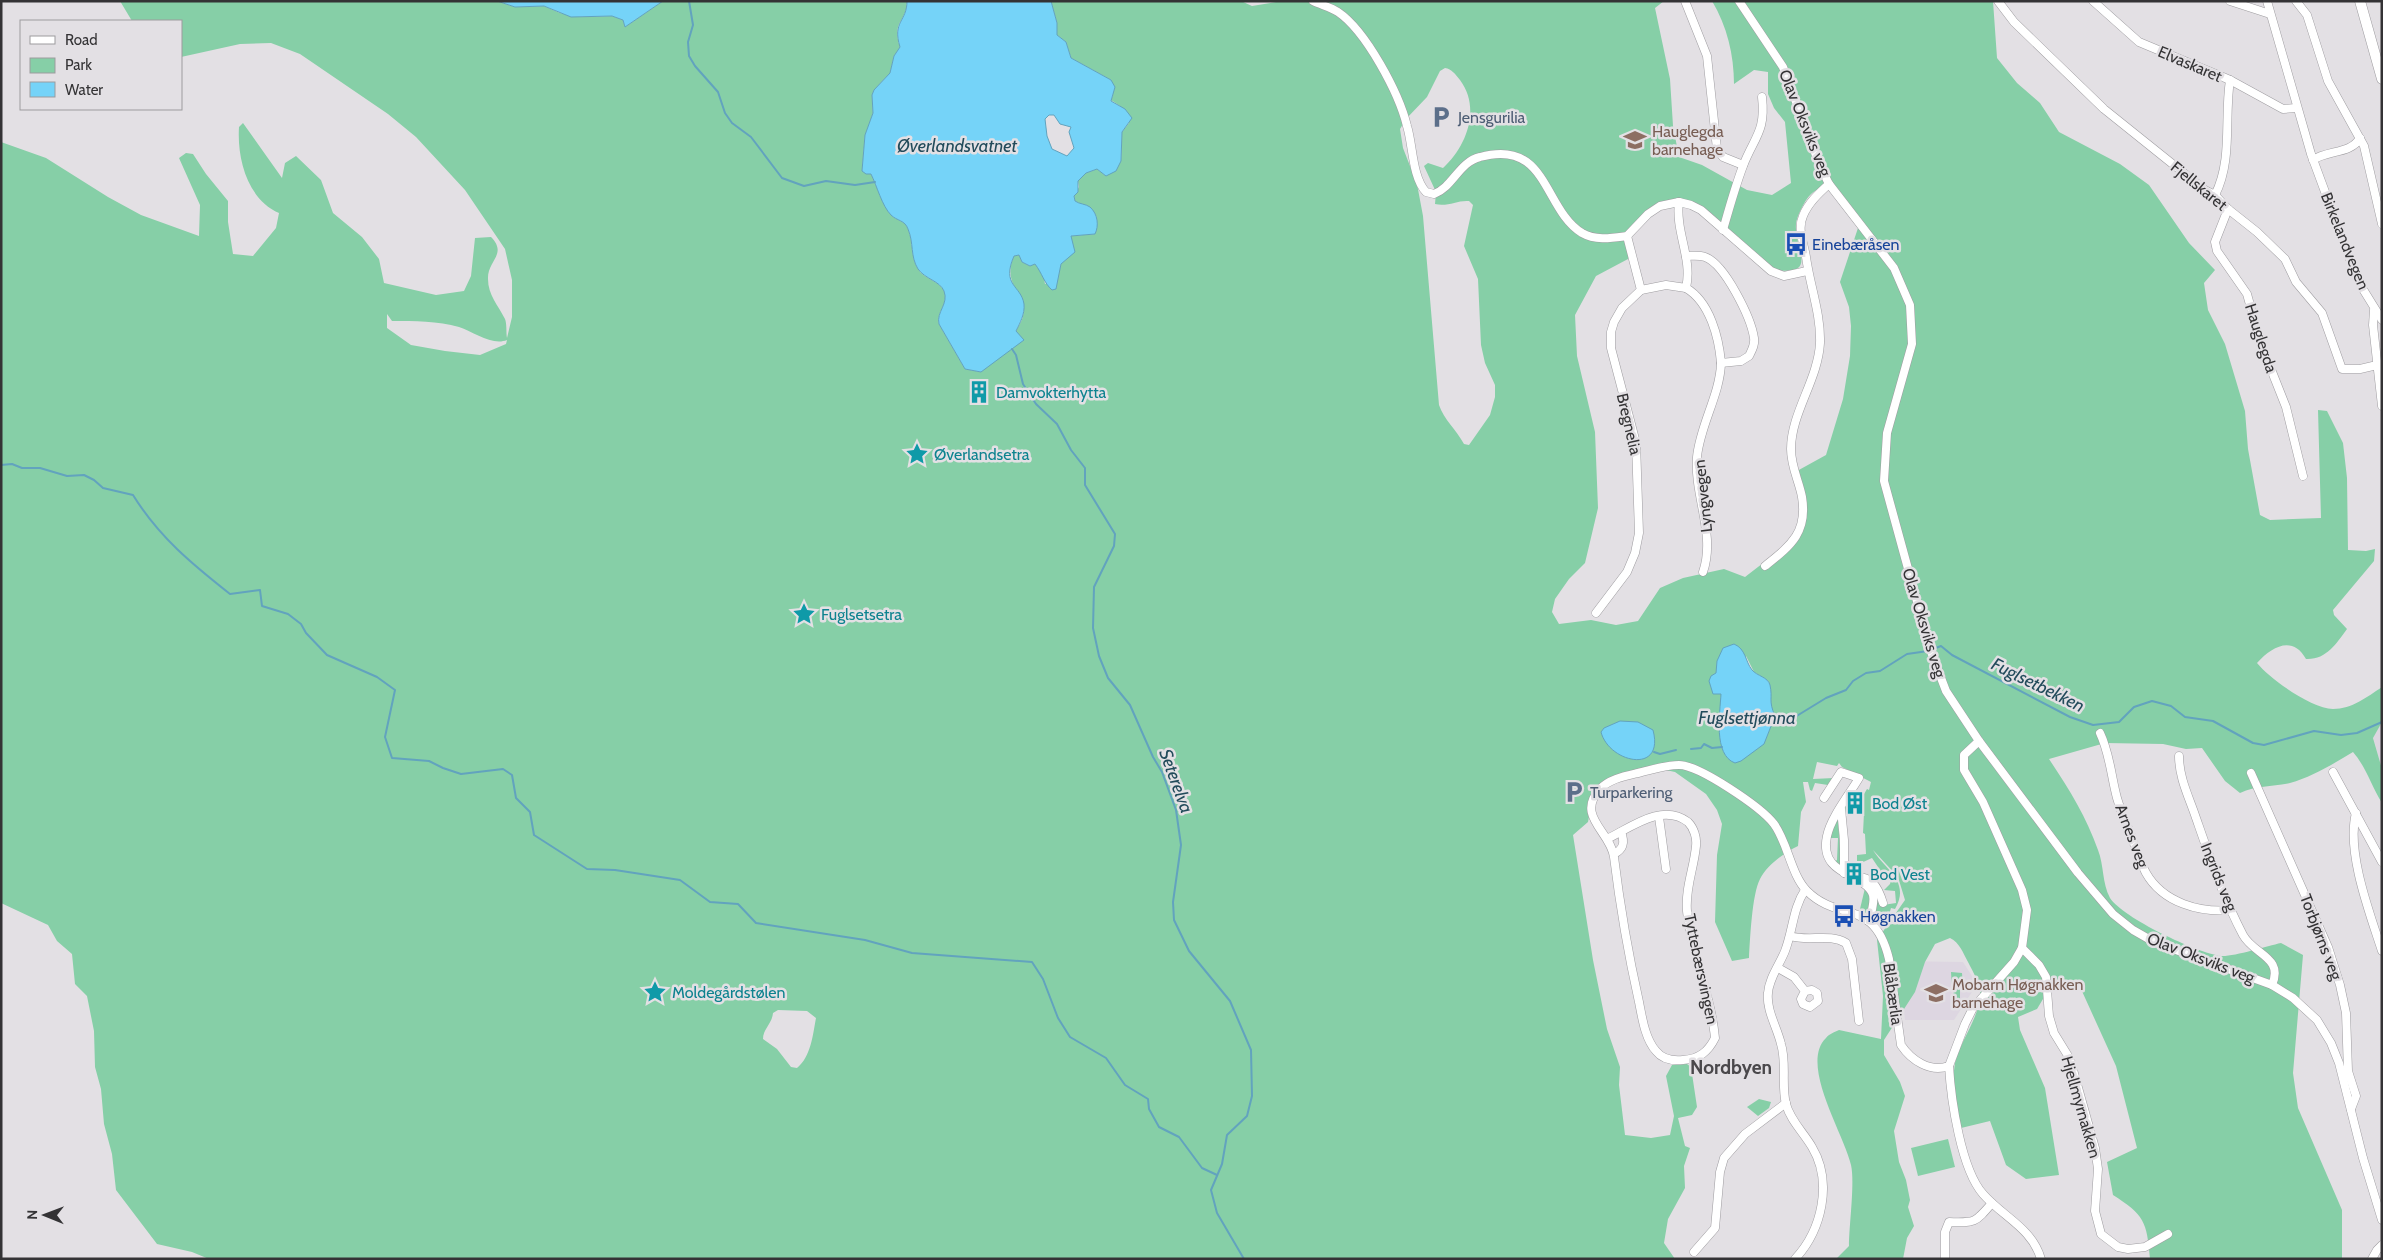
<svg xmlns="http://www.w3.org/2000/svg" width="2383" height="1260" font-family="Cabin,sans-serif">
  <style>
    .built { fill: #ddd6e1 }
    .green { fill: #86cfa7; fill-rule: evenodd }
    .water { fill: #75d3f8; stroke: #62a3be; fill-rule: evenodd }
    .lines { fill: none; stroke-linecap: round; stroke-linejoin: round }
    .stream { stroke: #62a3be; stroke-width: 2 }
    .minor-casing { stroke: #9f9da1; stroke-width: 9 }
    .major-casing { stroke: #9f9da1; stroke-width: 11 }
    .minor { stroke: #fff; stroke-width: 8 }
    .major { stroke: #fff; stroke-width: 10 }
    .labels { text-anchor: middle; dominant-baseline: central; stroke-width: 5; stroke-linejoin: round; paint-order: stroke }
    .street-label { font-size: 16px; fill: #343335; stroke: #e3e0e4 }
    .service-label { font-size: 16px; fill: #4e5e75; stroke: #e3e0e4; text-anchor: start }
    .education-label { font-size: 16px; fill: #785e54; stroke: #e3e0e4; text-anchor: start }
    .transit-label { font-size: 16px; fill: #164399; stroke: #e3e0e4; text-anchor: start }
    .culture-label { font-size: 16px; fill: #0d838f; stroke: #e3e0e4; text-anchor: start }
    .water-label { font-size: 18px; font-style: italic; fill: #224b5b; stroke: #e3e0e4 }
    .quarter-label { font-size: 19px; font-weight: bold; fill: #4a484b; stroke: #e3e0e4 }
  </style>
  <rect width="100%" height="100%" fill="#e3e0e4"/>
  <!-- built -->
  <g class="built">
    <polygon points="2382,722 2382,769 2373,737"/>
    <polygon points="1898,961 1963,962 1977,984 1954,1020 1905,1020"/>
  </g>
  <!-- green -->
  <g class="green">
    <path d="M120,1h377l18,6 29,-1 16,7 22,4 30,-1 11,4 2,7 38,-26h244c0,21 -16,20 -7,46l-6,9 -4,17 -16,17 -2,5 1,18 -8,23 -3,35 9,3c6,12 11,31 20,41 6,6 14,5 17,14 6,14 2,27 10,40 6,10 22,12 26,22 5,13 -8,21 -5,33l26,45 16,3 37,-36 -2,-5c2,-4 6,-10 7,-15 5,-22 -22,-30 -9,-60l5,-1 3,7 8,4 5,-2 8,9 2,11 11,-5 15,-43 24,-2c6,-25 -3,-23 -20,-33l-1,-5 5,-9 -1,-6 8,-8 11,-4 9,7 15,-15 1,-29 7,-9 -9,-17 -9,-6 2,-5 -2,-15 -40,-22 -5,-16 -9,-7v-12l-6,-22h190l11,5 30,-5h382l-9,7 15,71 3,47 6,31 23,8 45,25 25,5 19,-12 -6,-61 -11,-14 -6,-14v-22l-14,-2 -20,14c0,-29 -7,-58 -22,-83h281l4,57 20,25 23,20 19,29 61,32 29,21 40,58 26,27 -11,13 4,27 17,34 20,67 3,38 12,66 10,5 51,-2 -3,-108 9,1 16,32 4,35 1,72 18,1 9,-2 -1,12 -41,49 1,5 13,14c-11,15 -21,31 -41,30 -13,-24 -34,-13 -49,4 13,16 55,46 76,46 19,0 34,-12 49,-22v35l-9,16 9,31v34c-11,-18 -16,-36 -29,-51 -20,12 -41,25 -63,31 -18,4 -33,2 -50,10l-15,-12 -23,-33 -16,1 -23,-5 -58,-1 -56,16c20,30 37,57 49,91 6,15 4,33 12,48 13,20 87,55 111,58 12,1 46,-10 60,-13l22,12 -10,118 5,35 44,102v49h-192c-3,-38 -6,-44 -37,-64l-6,-33 30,-14 -21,-82 -35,-77 -10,-2 -22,2 -12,20 -19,8 2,13 25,58 14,87 -33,4 -20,-14 -16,-44 -29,7c-4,-21 -10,-43 -6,-65 5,-23 31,-55 24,-76 -2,-9 -7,-17 -11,-25 -5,-9 -8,-19 -18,-24l-15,6 -10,18 -10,30 -31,48v15l16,27 5,14 -11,35 5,31 7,18 4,20 -2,7 6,19 -7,12 -4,21h-67l13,-13c0,-20 6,-64 2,-81 -7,-31 -52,-101 -25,-127 3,-4 9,-6 13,-8l42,9 2,-43 -6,-56 28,-40 -7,-23 -25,-27c12,20 38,31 22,59l-4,-1 -2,7 -14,-1 -8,-33 16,24 13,-2 -1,-12 -11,-1 6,-6 2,-7 -8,-7 -14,8 -5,-3 5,1 10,-6 -8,-12 -11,5 2,4 -6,2v-14l9,-1 -1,-20 -2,-1 1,-20 -6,-5 -2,4 -13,3 2,-9 5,1 4,-3h4l9,-15 2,1 2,-8 -29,-15 -3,-4 -2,3 -20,-4 -4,17 21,-1 -6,7 -13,-2 -3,8 -2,-1 -2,-8h-5l3,20 -5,10 -3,34c-14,7 -31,19 -38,33 -8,15 -10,61 -11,79l-17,3 -17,-39 2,-67 5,-31 -5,-14 -11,-16 -31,-22 -14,-3 -34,6 -23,15 -13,16 -3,16 -15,13 20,125 14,69 13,38 -1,18 6,50 26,3 19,-3 4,-19 -8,-40 6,-11 15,-1 4,3 6,40 -5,8 -14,3 7,28 5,2 -6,18 1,22 -17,31 -4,24 11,16h-1466l-17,-7 -35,-8 -41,-54 -4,-36 -8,-30 -3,-35 -6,-22 -1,-36 -7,-35 -12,-12 -3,-30 -15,-13 -9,-16 -47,-22v-761l45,16 62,39 33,18 58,21 1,-31 -21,-47 7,-5 7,1 13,20 22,27v21l5,32 20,2 23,-28 3,-15c-32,-14 -42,-55 -40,-86l4,-4 39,55 3,-15 11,-7 25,24 12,33 29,24 17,22 5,24 52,12 28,-4 7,-15 4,-38 16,-1c17,17 -4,24 -3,42 0,16 10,26 17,40 2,5 1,13 2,19l5,-21v-37l-7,-31 -40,-59 -49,-53 -28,-23 -88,-60 -29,-11 -31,1 -59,13v-36h-49zM1445,68c7,1 10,6 15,12 21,28 7,66 -17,88l-15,-5 -4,3 12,26 -1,12c13,3 22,-4 34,-3l4,4 -9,41 14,33 3,66 4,18 10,22v12l-5,18 -21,30 -5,-1c-8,-15 -20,-24 -25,-39l-16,-189 -6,-32 -14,-36 -3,-19 6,-10 21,-22 13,-26zM1829,186l30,39 -19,57 9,25 2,19 -1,30 -7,43 -17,56 -29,16 8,41 -7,24 -53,41 -21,-8 -41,9 -23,10 -22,33 -22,4 -25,-5 -32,4 -7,-12 3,-13 14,-20 16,-16 13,-55 -3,-76 -18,-76 -2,-41 21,-39 32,-17 2,-24 23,-26 39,-2 84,63c43,6 18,-22 20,-46 1,-9 11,-29 19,-33 4,-3 10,-4 14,-5zM387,314l5,7c22,0 46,0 67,6 15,5 33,19 48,13l-1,4 -26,11 -35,-4 -34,-6 -24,-17zM1746,656l8,16 14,9 2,5 -1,18 6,12c-13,33 -13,37 -49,40l-4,-9zM778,1010l29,1 9,7c-3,16 -5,39 -19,50l-6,-1 -14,-18 -14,-10c0,-10 9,-15 10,-26z"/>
    <polygon points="1838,817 1841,866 1834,862 1837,860 1838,838 1829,838"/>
    <polygon points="1865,888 1871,899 1868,912 1866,913 1860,909"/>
    <polygon points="1951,972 1962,973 1963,987 1960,988 1960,1000 1953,1000 1954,988 1952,988"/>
    <polygon points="1759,1099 1771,1102 1769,1108 1758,1116 1747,1107"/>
    <polygon points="1948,1139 1955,1167 1918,1176 1911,1148"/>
  </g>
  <!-- water -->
  <g class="water">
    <polygon points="497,1 663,1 625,27 623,20 612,16 571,17 544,6 515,7"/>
    <path d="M907,1h144l6,22v12l9,7 5,16 40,22 4,7 -4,14 14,8 7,9 -10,14 -1,29 -5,10 -10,5 -9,-7 -11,4 -8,8v11l-4,4 1,5c4,3 11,3 15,6 8,7 9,19 5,27l-24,2 4,16 -14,12 -5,25 -4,1c-8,-7 -10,-17 -17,-26l-5,2 -8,-4 -3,-7 -5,1c-13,30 7,29 10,48 1,10 -4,19 -8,27l8,9 -43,32 -16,-3 -26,-45c-3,-12 10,-20 5,-33 -4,-10 -19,-12 -26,-22 -8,-13 -4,-26 -10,-40 -3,-9 -11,-8 -17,-14 -9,-9 -14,-29 -20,-41h-5l-4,-3 3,-36 8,-22 -1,-18 2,-5 16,-17 4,-17 6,-9c-8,-26 7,-25 7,-46zM1049,115h5l6,9 11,3 -2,5 5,16 -7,8 -15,-7 -5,-13 -2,-17z"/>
    <path d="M1734,644c12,5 11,17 18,26 5,6 16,7 18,15 3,14 -2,15 5,31l-11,28 -23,17 -6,2c-22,-8 -15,-50 -14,-69h-8l-4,-13 2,-5 5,-3 1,-12 6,-13z"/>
    <path d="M1620,721l18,1 15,8c12,45 -44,33 -52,2l3,-4z"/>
  </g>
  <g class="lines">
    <!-- stream -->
    <g class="stream">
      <polyline points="689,1 693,25 688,42 689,56 695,66 718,92 725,113 732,123 751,137 782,178 804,186 826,181 855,185 875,182"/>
      <polyline points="1012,349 1016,355 1023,384 1036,404 1057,424 1071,450 1085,468 1085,485 1115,534 1114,546 1094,587 1093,628 1099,656 1108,678 1130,705 1153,757 1162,772 1176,810 1181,845 1173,902 1174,920 1189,951 1230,1001 1251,1050 1252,1096 1247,1116 1227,1135 1222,1164 1211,1190 1217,1213 1244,1259"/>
      <path d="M1,465l11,-1 10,4h18l27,8 17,-1 10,5 9,8 30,7c26,42 59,69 97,99l30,-4 2,16 26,8 13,10 5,9 21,22 50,22 18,13 -10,47 7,21 37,3 14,7 18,6 42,-5 9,6 4,23 14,14 4,23 53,34 28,1 65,10 30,22 28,2 18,19 109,17 47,13 120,9 11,17 15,39 12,19 36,21 19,27 23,14 1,10 10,18 20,10 23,31 15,7"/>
      <polyline points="1933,649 1941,646 1952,655 2070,717 2093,725 2119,722 2134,707 2152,701 2171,706 2185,717 2213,721 2253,743 2264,745 2314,731 2341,735 2357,733 2382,722"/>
      <polyline points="1775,716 1787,718 1795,717 1826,698 1846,690 1853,681 1866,673 1880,671 1907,654 1928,651"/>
      <polyline points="1691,749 1701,748 1704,744 1712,748 1722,747"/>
      <polyline points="1654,752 1660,754 1676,750"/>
    </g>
    <defs>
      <g id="minor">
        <path d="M1313,1c8,4 18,6 25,11 28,19 61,81 69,114 6,19 5,51 19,66l8,2c19,-7 25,-32 46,-37 68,-19 63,52 102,76 14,8 30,5 45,3l21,-22 12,-8 19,-4 12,3 10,5 70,61 13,5 23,-5"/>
        <polyline points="1685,1 1707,56 1717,149 1723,157 1743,165"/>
        <polyline points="1739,1 1783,67 1820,166 1829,184 1894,268 1910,305 1912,344 1887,433 1884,481 1930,649 1946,691 1979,741 2078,873 2113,914 2133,930 2154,942 2272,985 2293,998 2317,1020 2331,1043 2339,1063 2363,1158 2382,1220"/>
        <polyline points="1998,1 2014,22 2104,109 2205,190 2215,195 2228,209 2257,232 2285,259 2296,282 2322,313 2342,369 2360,369 2377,365"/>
        <polyline points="2093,1 2139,42 2230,80 2283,109 2296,108"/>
        <polyline points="2230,1 2270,14"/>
        <polyline points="2267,1 2311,154 2351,262 2361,286 2382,320"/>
        <polyline points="2296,1 2307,15 2328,81 2364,146 2382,224"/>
        <path d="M2313,160c15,-10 38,-6 47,-22"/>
        <path d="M2215,195c18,-35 9,-77 15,-115"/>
        <polyline points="2228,209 2215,242 2217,251 2247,294 2261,344 2286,407 2303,476"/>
        <path d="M1723,230c6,-21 12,-43 20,-64 11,-29 23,-34 19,-69"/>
        <path d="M1686,256c7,0 13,-1 19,1 20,7 46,61 49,81 1,7 -2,12 -5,18l-8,5 -20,2c-2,-25 -11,-61 -35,-75"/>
        <path d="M1641,290l25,-5 20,3c7,-29 -11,-56 -7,-86"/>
        <polyline points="2374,310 2373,325 2382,406"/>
        <path d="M1765,566c25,-20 43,-33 37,-69 -3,-16 -11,-30 -11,-48 0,-36 27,-69 29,-106 1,-29 -10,-57 -14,-86 -2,-13 -9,-28 -3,-41 5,-13 16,-23 26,-32"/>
        <path d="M1703,572c13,-37 -9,-76 -6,-115 3,-32 23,-62 24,-94"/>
        <polyline points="1596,613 1627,572 1635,553 1639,533 1636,443 1611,348 1611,332 1614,322 1622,308 1641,290 1627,236"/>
        <path d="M2100,733c10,21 11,43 17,65 4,14 10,27 15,40 4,11 8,24 14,35 17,30 54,40 86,37"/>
        <path d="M2179,756c0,21 9,39 16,59 14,40 28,82 48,120 11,20 41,22 29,50"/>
        <polyline points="2333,772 2382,862"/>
        <polyline points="2251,773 2328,947 2340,985 2346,1013 2348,1071 2356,1096 2351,1109"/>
        <path d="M1824,798l17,-26 18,6c-10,17 -28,39 -32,58 -9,41 39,37 46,59 2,8 -2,18 -4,26"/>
        <polyline points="1841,809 1844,840 1844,873"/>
        <path d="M2356,813c-10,39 14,101 26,138"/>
        <polyline points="1659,817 1666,869"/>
        <path d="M1607,839c23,-11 55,-37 81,-17 6,6 9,16 8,24 -2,22 -11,42 -9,65 4,43 24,83 28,127 -7,14 -16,21 -32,22 -10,1 -20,0 -27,-9 -11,-12 -14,-34 -17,-49 -11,-49 -19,-96 -25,-145 -3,-25 -39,-41 -14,-68 9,-10 25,-13 38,-16 13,-3 27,-8 41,-8 20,0 82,42 95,59 14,19 17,51 33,67 32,32 67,6 82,68l12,86c10,15 29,28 48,21l16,-42 8,-16 41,-46 8,-14 5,-38 -5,-20 -39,-88 -19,-32v-15l15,-14"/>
        <path d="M1614,854c10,-5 11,-12 7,-22"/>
        <path d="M1852,877c20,-2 26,10 31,26"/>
        <path d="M1790,936c19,6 39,-3 56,7l6,16 7,62"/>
        <polyline points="2022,948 2039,965 2046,977 2049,1016 2054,1033 2070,1059 2095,1148 2098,1169 2095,1211 2101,1234 2118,1247 2128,1249 2145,1247 2168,1234"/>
        <polyline points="1778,968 1794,977 1805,991 1801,999 1803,1004 1810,1007 1818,1001 1817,993 1812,990 1805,991"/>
        <path d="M1949,1066c2,34 12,103 34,128 20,23 49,34 58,65"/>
        <polyline points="1694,1252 1715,1228 1720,1172 1724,1158 1745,1134 1786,1103"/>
        <path d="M1795,1259c27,-29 38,-77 17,-112 -8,-14 -22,-27 -26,-43 -5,-19 1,-41 -5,-60 -4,-17 -15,-34 -13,-51 1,-15 12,-29 17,-42 8,-21 8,-43 20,-61"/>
        <path d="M1945,1259v-27l4,-10c26,1 26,1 43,-19"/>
        <polyline points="2372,1259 2377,1250 2382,1245"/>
      </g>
      <polyline id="major" points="2360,1 2382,79"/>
    </defs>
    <!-- minor casing -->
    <use href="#minor" class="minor-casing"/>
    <!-- major casing -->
    <use href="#major" class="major-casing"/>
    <!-- minor -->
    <use href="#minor" class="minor"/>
    <!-- major -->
    <use href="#major" class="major"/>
  </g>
  <!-- icons -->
  <defs>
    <symbol id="parking-bare" viewBox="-9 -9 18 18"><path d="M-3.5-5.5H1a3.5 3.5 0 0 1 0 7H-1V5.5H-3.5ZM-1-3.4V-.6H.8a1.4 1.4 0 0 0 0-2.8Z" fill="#5c6f8a" stroke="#e3e0e4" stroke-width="2.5" paint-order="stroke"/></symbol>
    <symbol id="school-bare" viewBox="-9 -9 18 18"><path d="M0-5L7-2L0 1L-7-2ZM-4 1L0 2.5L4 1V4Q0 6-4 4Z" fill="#8d6e63" stroke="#e3e0e4" stroke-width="2.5" paint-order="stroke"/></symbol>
    <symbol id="bus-bare" viewBox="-9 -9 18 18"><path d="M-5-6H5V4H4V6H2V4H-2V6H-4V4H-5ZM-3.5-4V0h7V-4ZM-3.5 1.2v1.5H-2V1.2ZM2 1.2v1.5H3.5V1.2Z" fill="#1a4fb4" stroke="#e3e0e4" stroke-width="2.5" paint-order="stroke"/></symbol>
    <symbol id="building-bare" viewBox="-9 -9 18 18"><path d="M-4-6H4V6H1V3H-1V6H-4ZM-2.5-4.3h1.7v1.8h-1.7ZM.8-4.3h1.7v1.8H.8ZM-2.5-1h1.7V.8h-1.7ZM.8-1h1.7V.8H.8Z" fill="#0f9aa8" stroke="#e3e0e4" stroke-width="2.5" paint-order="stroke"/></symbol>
    <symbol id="sight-bare" viewBox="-9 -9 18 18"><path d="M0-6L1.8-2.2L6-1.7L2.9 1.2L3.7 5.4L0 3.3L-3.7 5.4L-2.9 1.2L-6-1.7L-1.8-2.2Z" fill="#0f9aa8" stroke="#e3e0e4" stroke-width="2.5" paint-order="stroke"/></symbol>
  </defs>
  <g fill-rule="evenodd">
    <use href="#parking-bare" x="1425" y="101" width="32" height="32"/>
    <use href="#school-bare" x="1619" y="124" width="32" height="32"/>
    <use href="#bus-bare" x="1780" y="228" width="32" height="32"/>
    <use href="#building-bare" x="963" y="376" width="32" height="32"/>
    <use href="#sight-bare" x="901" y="438" width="32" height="32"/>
    <use href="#sight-bare" x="788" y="598" width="32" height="32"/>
    <use href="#parking-bare" x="1558" y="776" width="32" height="32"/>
    <use href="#building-bare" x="1839" y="787" width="32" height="32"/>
    <use href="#building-bare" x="1838" y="858" width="32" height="32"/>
    <use href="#bus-bare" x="1828" y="900" width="32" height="32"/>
    <use href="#sight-bare" x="639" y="976" width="32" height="32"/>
    <use href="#school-bare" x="1920" y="977" width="32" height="32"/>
  </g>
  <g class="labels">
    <!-- street labels -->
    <g class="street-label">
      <text transform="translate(2190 64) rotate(23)">Elvaskaret</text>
      <text transform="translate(1805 123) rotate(68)">Olav Oksviks veg</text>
      <text transform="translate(2199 186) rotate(39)">Fjellskaret</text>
      <text transform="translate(2345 241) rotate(68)">Birkelandvegen</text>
      <text transform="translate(2261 338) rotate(72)">Hauglegda</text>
      <text transform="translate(1629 424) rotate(77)">Bregnelia</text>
      <text transform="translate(1703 496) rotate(-96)">Lyngvegen</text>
      <text transform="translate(1924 623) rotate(73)">Olav Oksviks veg</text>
      <text transform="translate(2132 836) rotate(69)">Arnes veg</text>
      <text transform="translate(2219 877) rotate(68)">Ingrids veg</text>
      <text transform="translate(2321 937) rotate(69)">Torbjørns veg</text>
      <text transform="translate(2201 958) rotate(21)">Olav Oksviks veg</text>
      <text transform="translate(1701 969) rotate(78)">Tyttebærsvingen</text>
      <text transform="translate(1893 994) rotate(82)">Blåbærlia</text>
      <text transform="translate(2081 1107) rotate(74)">Hjellmyrnakken</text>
    </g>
    <!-- service labels -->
    <g class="service-label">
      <text x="1458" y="117">Jensgurilia</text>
      <text x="1590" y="792">Turparkering</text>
    </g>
    <!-- education labels -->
    <g class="education-label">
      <text x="1652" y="131">Hauglegda<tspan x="1652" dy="18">barnehage</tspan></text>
      <text x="1952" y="984">Mobarn Høgnakken<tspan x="1952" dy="18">barnehage</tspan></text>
    </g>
    <!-- transit labels -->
    <g class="transit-label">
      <text x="1812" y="244">Einebæråsen</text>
      <text x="1860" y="916">Høgnakken</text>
    </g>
    <!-- culture labels -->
    <g class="culture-label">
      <text x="996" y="392">Damvokterhytta</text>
      <text x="934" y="454">Øverlandsetra</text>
      <text x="821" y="614">Fuglsetsetra</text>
      <text x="1872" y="803">Bod Øst</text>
      <text x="1870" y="874">Bod Vest</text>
      <text x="672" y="992">Moldegårdstølen</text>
    </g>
    <!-- water labels -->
    <g class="water-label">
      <text x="957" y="146">Øverlandsvatnet</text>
      <text transform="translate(2038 685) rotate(26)">Fuglsetbekken</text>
      <text x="1747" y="718">Fuglsettjønna</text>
      <text transform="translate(1176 781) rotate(70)">Seterelva</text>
    </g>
    <!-- quarter labels -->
    <g class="quarter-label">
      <text x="1731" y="1067">Nordbyen</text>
    </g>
  </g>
  <!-- border -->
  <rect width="2383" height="1260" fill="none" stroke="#343335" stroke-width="5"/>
  <!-- legend -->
  <rect x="20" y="20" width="162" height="90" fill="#e3e0e4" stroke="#9d9b9e"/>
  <rect x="30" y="36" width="25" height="8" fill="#ffffff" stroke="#9d9b9e"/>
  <text x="65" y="45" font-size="15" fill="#343335">Road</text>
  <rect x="30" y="58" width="25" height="15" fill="#86cfa7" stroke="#9d9b9e"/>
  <text x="65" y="70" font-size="15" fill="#343335">Park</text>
  <rect x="30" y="82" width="25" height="15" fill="#75d3f8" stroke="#9d9b9e"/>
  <text x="65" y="95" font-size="15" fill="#343335">Water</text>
  <!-- north arrow -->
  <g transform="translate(45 1215) rotate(271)" stroke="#e3e0e4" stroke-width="4" paint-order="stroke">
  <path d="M0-4L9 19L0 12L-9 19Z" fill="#343335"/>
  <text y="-8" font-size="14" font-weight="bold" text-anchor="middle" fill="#343335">N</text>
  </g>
</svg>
